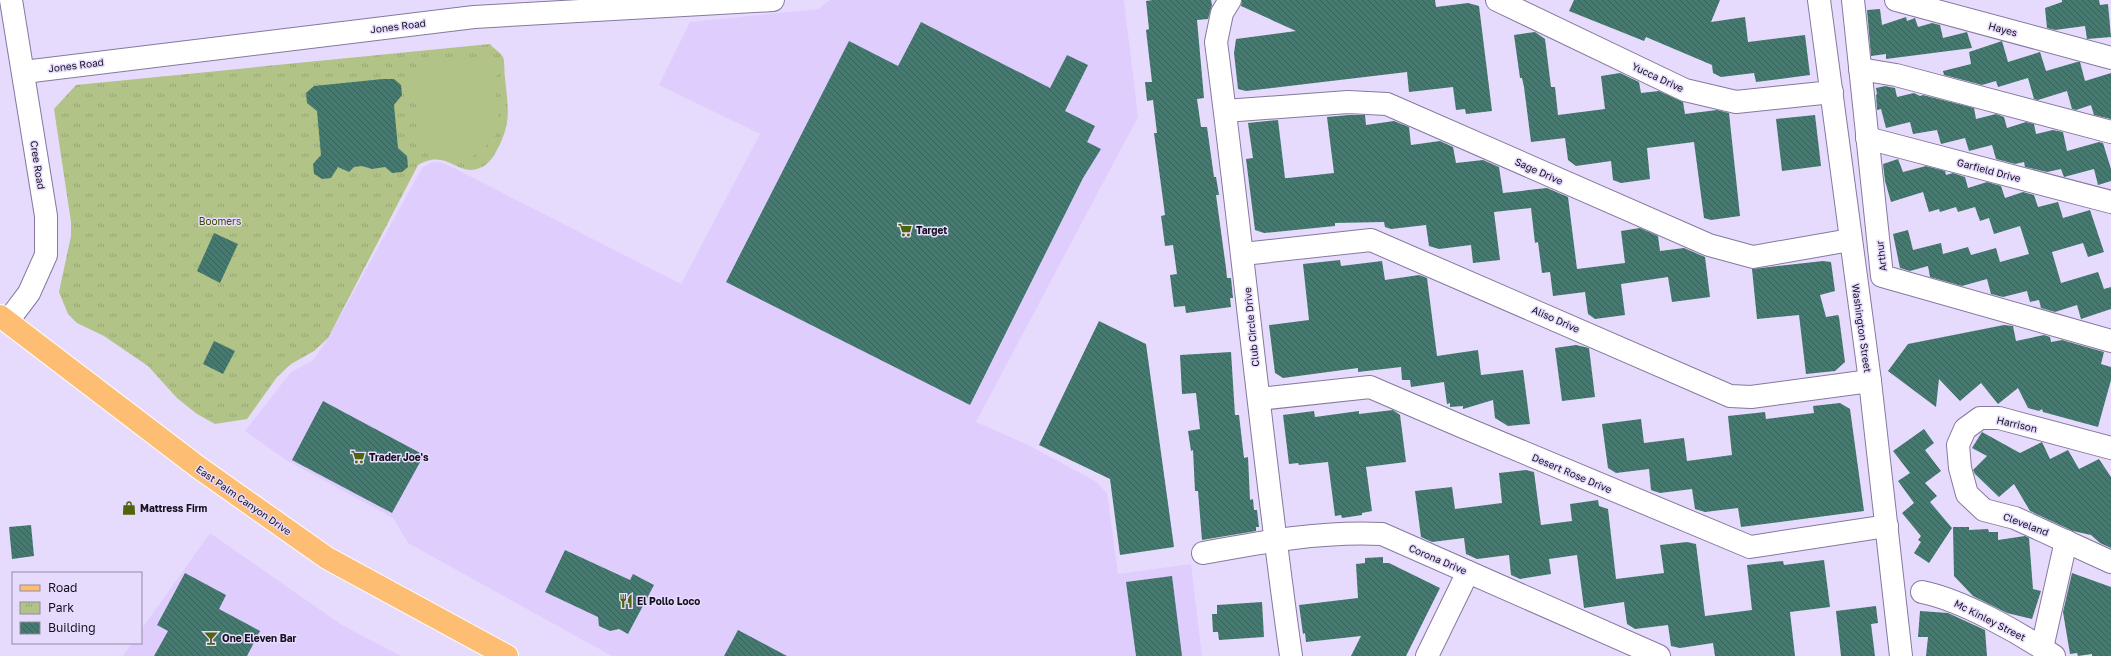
<svg xmlns="http://www.w3.org/2000/svg" width="2111" height="656" font-family="'Golos Text',sans-serif">
  <style>
    .built { fill: #dfcdfe }
    .park { fill: url(#park-tufts) }
    .pitch { fill: #b1c386 }
    .building { fill: url(#building-back-hatch) }
    .lines { fill: none; stroke-linecap: round; stroke-linejoin: round }
    .minor-casing { stroke: #86789e; stroke-width: 24 }
    .major-casing { stroke: #fff; stroke-width: 24 }
    .minor { stroke: #fff; stroke-width: 22 }
    .major { stroke: #fdbe73; stroke-width: 22 }
    .labels { text-anchor: middle; dominant-baseline: central; stroke-width: 3; stroke-linejoin: round; paint-order: stroke }
    .street-label { font-size: 10px; fill: #15101e; stroke: #e7dbfd }
    .park-label { font-size: 10px; fill: #3d4c01; stroke: #e7dbfd }
    .poi-label { font-size: 10px; font-weight: bold; fill: #15101e; stroke: #e7dbfd; text-anchor: start }
  </style>
  <defs>
    <pattern id="park-tufts" width="24" height="20" patternUnits="userSpaceOnUse"><rect width="24" height="20" fill="#b1c386"/><path d="M3 7l-1-3M5 7V3M7 7l1-3M15 17l-1-3M17 17v-4M19 17l1-3" fill="none" stroke="#97a673"/></pattern>
    <pattern id="building-back-hatch" width="6" height="6" patternUnits="userSpaceOnUse"><rect width="6" height="6" fill="#447a70"/><path d="M-1 5l2 2M0 0l6 6M5-1l2 2" fill="none" stroke="#38635b"/></pattern>
  </defs>
  <rect width="100%" height="100%" fill="#e7dbfd"/>
  <!-- built -->
  <g class="built">
    <polygon points="830,0 1124,0 1138,117 976,422 1028,445 1095,481 1107,493 1118,574 1191,564 1202,656 612,656 408,543 393,518 286,460 245,431 291,372 312,361 326,342 422,168 430,163 437,162 446,164 681,284 760,134 659,85 690,22 818,9"/>
    <polygon points="210,533 342,625 401,656 123,656 132,643 141,643 141,630"/>
  </g>
  <!-- park -->
  <path class="park" d="M490,44c3,4 10,8 13,13 2,5 1,15 2,21 3,30 7,44 -8,72 -3,6 -7,12 -13,16 -26,15 -35,-19 -66,-1l-90,173 -14,13 -23,13 -14,13 -30,42 -32,5 -18,-10 -20,-16 -29,-32 -44,-30 -27,-13 -9,-9 -9,-22 12,-56v-14l-17,-113 22,-24z"/>
  <!-- pitch -->
  <path class="pitch" d="M451,57c19,1 34,3 50,14l-8,9 7,49c-9,13 -25,33 -43,30 -57,-11 -27,-52 -50,-77l1,-6 14,-10z"/>
  <!-- building -->
  <g class="building">
    <polygon points="1153,0 1211,0 1212,5 1208,19 1197,20 1204,98 1197,99 1201,127 1207,127 1214,177 1216,177 1219,195 1216,195 1226,268 1227,278 1231,278 1233,298 1230,298 1231,307 1186,313 1185,306 1174,307 1170,275 1177,274 1173,245 1165,246 1161,216 1165,215 1154,133 1157,133 1153,100 1147,101 1145,82 1152,82 1146,30 1149,29 1146,1"/>
    <polygon points="1242,0 1435,0 1436,7 1468,3 1479,6 1492,111 1466,114 1465,109 1456,110 1453,87 1409,92 1407,72 1246,91 1238,89 1234,53 1236,39 1296,31 1241,6"/>
    <polygon points="1574,0 1720,0 1711,22 1745,17 1748,42 1805,35 1810,75 1756,82 1754,73 1721,77 1713,73 1712,65 1646,37 1644,41 1569,11"/>
    <polygon points="2062,0 2099,0 2100,5 2108,4 2111,37 2087,39 2085,26 2055,30 2047,28 2045,8 2062,2"/>
    <polygon points="1880,9 1882,25 1906,17 1907,21 1915,18 1918,27 1932,23 1940,25 1943,38 1967,32 1972,48 1886,59 1886,54 1871,56 1867,10"/>
    <polygon points="921,22 1050,88 1067,55 1088,65 1065,111 1095,126 1087,142 1101,149 1083,178 970,405 726,282 849,41 898,66"/>
    <polygon points="1535,32 1545,39 1551,87 1555,87 1558,115 1605,109 1601,76 1620,73 1639,82 1641,93 1659,91 1683,102 1685,114 1717,110 1729,113 1740,216 1711,220 1704,218 1694,142 1647,148 1650,179 1621,183 1613,180 1611,161 1576,166 1568,160 1565,138 1531,142 1524,87 1522,78 1520,78 1514,35"/>
    <polygon points="2002,41 2008,62 2040,52 2046,71 2077,62 2080,62 2085,81 2111,73 2111,119 2094,115 2091,105 2076,110 2072,109 2067,91 2038,100 2034,99 2028,78 1998,87 1996,81 1982,85 1944,75 1943,71 1971,64 1969,52"/>
    <polygon points="383,79 394,79 401,85 402,95 394,105 398,148 407,156 408,167 402,172 392,173 385,167 372,169 362,166 354,167 349,172 338,167 331,178 322,179 314,174 313,164 321,155 317,111 307,103 306,93 314,86"/>
    <polygon points="1885,86 1895,88 1897,97 1914,93 1920,96 1923,95 1974,108 1976,119 1996,114 2004,117 2007,128 2026,122 2034,124 2036,134 2053,130 2063,132 2067,151 2099,142 2103,143 2111,169 2111,181 2098,185 2094,169 2064,177 2061,169 2047,172 2025,167 2024,162 2015,164 1996,159 1992,145 1969,151 1965,138 1941,144 1937,130 1913,134 1910,122 1886,128 1881,109 1877,110 1876,95 1877,94 1876,88"/>
    <polygon points="1349,115 1365,115 1366,125 1394,121 1409,127 1411,145 1440,141 1453,147 1456,163 1483,160 1499,167 1503,193 1547,188 1568,197 1577,269 1625,263 1621,231 1640,228 1658,236 1660,251 1684,248 1705,257 1710,297 1672,302 1668,277 1621,284 1625,315 1595,319 1588,314 1585,292 1553,296 1550,272 1542,273 1538,242 1535,243 1531,208 1494,212 1500,260 1473,263 1471,245 1439,249 1429,246 1426,225 1391,229 1385,227 1384,222 1335,223 1335,226 1264,233 1255,230 1246,159 1253,158 1248,123 1278,120 1285,178 1288,178 1334,173 1327,117"/>
    <polygon points="1815,115 1821,166 1782,171 1776,119"/>
    <polygon points="1898,159 1903,172 1926,166 1945,171 1946,175 1953,173 1965,177 1968,188 1987,182 2001,186 2005,198 2023,192 2034,195 2038,207 2058,202 2063,218 2090,210 2104,252 2088,257 2083,243 2052,252 2061,283 2098,272 2104,289 2111,287 2111,309 2081,319 2077,305 2055,312 2041,308 2039,300 2030,302 2027,291 2003,297 1991,294 1987,279 1962,286 1930,277 1928,266 1910,271 1900,268 1893,234 1908,230 1913,250 1941,243 1943,254 1968,247 1971,255 1996,248 2000,262 2029,254 2020,226 1994,234 1989,218 1980,221 1975,207 1958,212 1956,207 1940,212 1939,209 1929,212 1923,192 1891,202 1885,181 1883,164"/>
    <polygon points="214,233 238,244 220,283 197,271"/>
    <polygon points="1340,260 1341,266 1382,261 1385,280 1419,275 1427,278 1437,356 1478,350 1481,375 1523,370 1530,424 1508,426 1495,418 1493,400 1463,409 1463,406 1450,407 1450,403 1447,404 1444,382 1411,387 1410,380 1402,380 1401,367 1358,372 1358,368 1283,378 1275,373 1269,325 1309,320 1303,264"/>
    <polygon points="1823,261 1831,262 1835,291 1820,295 1826,317 1838,315 1839,317 1845,362 1835,371 1806,374 1799,315 1757,319 1752,269"/>
    <polygon points="1099,321 1146,344 1174,547 1120,555 1110,479 1039,445"/>
    <polygon points="2004,325 2013,326 2016,341 2044,335 2050,337 2051,342 2062,340 2104,352 2101,364 2111,367 2111,380 2098,427 2043,412 2042,409 2039,411 2028,408 2018,388 1998,404 1981,383 1960,401 1939,379 1936,407 1888,371 1908,344"/>
    <polygon points="214,341 235,351 223,374 203,364"/>
    <polygon points="1576,345 1589,348 1595,397 1562,401 1555,348"/>
    <polygon points="1231,352 1235,415 1239,415 1244,458 1248,457 1250,500 1253,499 1254,510 1257,510 1259,527 1256,527 1256,531 1202,540 1198,491 1195,491 1193,450 1191,451 1188,431 1200,429 1196,393 1182,394 1180,355"/>
    <polygon points="323,401 424,455 392,513 292,460"/>
    <polygon points="1840,403 1850,409 1864,511 1741,527 1738,508 1705,512 1695,509 1692,489 1660,493 1651,490 1649,469 1616,473 1608,468 1602,424 1641,419 1644,443 1684,438 1687,461 1732,455 1728,416 1765,412 1766,419 1814,413 1813,406"/>
    <polygon points="1393,410 1400,415 1406,462 1366,467 1372,511 1362,513 1362,515 1342,518 1341,515 1335,516 1328,462 1299,465 1298,463 1289,464 1283,415 1314,411 1315,417 1359,411 1359,414"/>
    <polygon points="1924,429 1934,443 1925,450 1941,471 1925,483 1937,496 1930,502 1952,528 1929,563 1914,553 1921,542 1918,540 1921,536 1902,513 1914,503 1898,481 1910,473 1893,451"/>
    <polygon points="1982,432 2020,453 2042,442 2050,459 2068,450 2079,469 2099,459 2111,477 2111,548 2100,543 2091,535 2073,531 2030,511 2014,484 1999,497 1975,474 1973,470 1987,456 1972,448"/>
    <polygon points="1526,470 1534,472 1541,525 1572,521 1570,504 1598,500 1599,506 1608,509 1616,579 1664,573 1660,545 1687,542 1696,544 1705,616 1752,610 1747,565 1783,561 1784,565 1824,560 1830,607 1790,612 1795,656 1715,656 1713,643 1680,648 1671,646 1668,625 1635,629 1627,624 1624,602 1584,608 1577,555 1549,559 1551,574 1520,579 1511,575 1509,555 1477,559 1466,554 1464,538 1432,542 1421,537 1415,491 1452,487 1455,509 1502,503 1499,473"/>
    <polygon points="31,525 34,556 12,559 9,527"/>
    <polygon points="1953,527 1969,527 1969,530 1988,529 1989,532 1998,532 1998,540 2025,536 2029,538 2033,589 2041,591 2032,619 2007,613 1973,596 1954,576"/>
    <polygon points="565,550 630,580 633,574 654,585 628,634 619,629 610,631 599,626 598,617 545,592"/>
    <polygon points="1383,557 1383,563 1389,563 1440,588 1406,656 1351,656 1361,636 1306,642 1305,633 1303,634 1299,605 1358,598 1356,564 1365,563 1365,558"/>
    <polygon points="185,573 226,595 219,609 260,631 247,656 154,656 168,631 157,625"/>
    <polygon points="2072,573 2111,587 2111,656 2092,656 2092,654 2078,656 2077,653 2070,654 2063,612"/>
    <polygon points="1172,576 1182,656 1136,656 1126,582"/>
    <polygon points="1262,602 1264,637 1219,640 1218,632 1213,632 1212,614 1217,614 1217,605"/>
    <polygon points="1876,606 1878,623 1871,624 1875,656 1841,656 1836,611"/>
    <polygon points="1920,611 1948,613 1985,630 1987,656 1926,656 1928,637 1918,637"/>
    <polygon points="738,630 787,656 724,656"/>
  </g>
  <g class="lines">
    <defs>
      <g id="minor">
        <path d="M1230,0l-8,13 -6,29c27,205 46,410 75,614"/>
        <polyline points="1497,0 1685,90 1736,102 1832,92"/>
        <polyline points="1819,0 1870,381 1901,656"/>
        <polyline points="1853,0 1882,276 2111,341"/>
        <polyline points="1896,0 2111,58"/>
        <polyline points="1860,69 1896,75 2111,132"/>
        <polyline points="24,72 474,17 773,0"/>
        <polyline points="1225,111 1348,102 1387,104 1709,245 1753,257 1850,240"/>
        <polyline points="1867,138 2111,202"/>
        <polyline points="1243,254 1371,240 1730,396 1751,397 1870,381"/>
        <polyline points="8,321 29,293 46,255 46,216 11,0"/>
        <polyline points="1259,399 1370,387 1463,427 1750,547 1887,526"/>
        <polyline points="2111,448 1999,418 1980,418 1965,429 1958,445 1960,468 1967,494 1984,510 2015,518 2111,562"/>
        <path d="M1203,553c59,-11 118,-22 179,-19l277,122"/>
        <path d="M1922,592c40,8 98,41 132,64"/>
        <polyline points="2042,648 2066,541"/>
        <polyline points="1427,656 1468,572"/>
      </g>
      <polyline id="major" points="0,316 198,467 327,558 507,656"/>
    </defs>
    <!-- minor casing -->
    <use href="#minor" class="minor-casing"/>
    <!-- major casing -->
    <use href="#major" class="major-casing"/>
    <!-- minor -->
    <use href="#minor" class="minor"/>
    <!-- major -->
    <use href="#major" class="major"/>
  </g>
  <!-- icons -->
  <defs>
    <symbol id="supermarket-bare" viewBox="-9 -9 18 18"><path d="M-6-5.5h2.5l.6 2H6L4.5 2H-2.5L-4.4-4H-6ZM-1.5 3.2a1.3 1.3 0 1 0 .1 0ZM3 3.2a1.3 1.3 0 1 0 .1 0Z" fill="#51630c" stroke="#e7dbfd" stroke-width="2.5" paint-order="stroke"/></symbol>
    <symbol id="shop-bare" viewBox="-9 -9 18 18"><path d="M-5-2.5h2.3a2.7 3.5 0 0 1 5.4 0H5L5.5 6h-11ZM-1.5-2.5h3a1.5 2.3 0 0 0-3 0Z" fill="#51630c" stroke="#e7dbfd" stroke-width="2.5" paint-order="stroke"/></symbol>
    <symbol id="restaurant-bare" viewBox="-9 -9 18 18"><path d="M-5-6h1v4h1v-4h1v4h1v-4h1v5L-1.5 .5V6h-2V.5L-5-1ZM5-6V6H3V1.5H1.5Q1.5-4 5-6Z" fill="#51630c" stroke="#e7dbfd" stroke-width="2.5" paint-order="stroke"/></symbol>
    <symbol id="bar-bare" viewBox="-9 -9 18 18"><path d="M-6-5H6L.8 .8V4.5H3.5V6h-7V4.5H-.8V.8Z" fill="#51630c" stroke="#e7dbfd" stroke-width="2.5" paint-order="stroke"/></symbol>
  </defs>
  <g fill-rule="evenodd">
    <use href="#supermarket-bare" x="895" y="220" width="20" height="20"/>
    <use href="#supermarket-bare" x="348" y="447" width="20" height="20"/>
    <use href="#shop-bare" x="119" y="498" width="20" height="20"/>
    <use href="#restaurant-bare" x="616" y="591" width="20" height="20"/>
    <use href="#bar-bare" x="201" y="628" width="20" height="20"/>
  </g>
  <g class="labels">
    <!-- street labels -->
    <g class="street-label">
      <text transform="translate(398 26) rotate(-7)">Jones Road</text>
      <text transform="translate(2003 29) rotate(15)">Hayes</text>
      <text transform="translate(76 65) rotate(-7)">Jones Road</text>
      <text transform="translate(1658 77) rotate(25)">Yucca Drive</text>
      <text transform="translate(38 165) rotate(81)">Cree Road</text>
      <text transform="translate(1989 170) rotate(15)">Garfield Drive</text>
      <text transform="translate(1539 171) rotate(24)">Sage Drive</text>
      <text transform="translate(1881 256) rotate(-97)">Arthur</text>
      <text transform="translate(1556 319) rotate(24)">Aliso Drive</text>
      <text transform="translate(1251 327) rotate(-96)">Club Circle Drive</text>
      <text transform="translate(1862 328) rotate(82)">Washington Street</text>
      <text transform="translate(2017 424) rotate(13)">Harrison</text>
      <text transform="translate(1572 473) rotate(23)">Desert Rose Drive</text>
      <text transform="translate(244 500) rotate(35)">East Palm Canyon Drive</text>
      <text transform="translate(2026 524) rotate(21)">Cleveland</text>
      <text transform="translate(1438 559) rotate(23)">Corona Drive</text>
      <text transform="translate(1990 620) rotate(27)">Mc Kinley Street</text>
    </g>
    <!-- park labels -->
    <g class="park-label">
      <text x="220" y="221">Boomers</text>
    </g>
    <!-- poi labels -->
    <g class="poi-label">
      <text x="916" y="230">Target</text>
      <text x="369" y="457">Trader Joe's</text>
      <text x="140" y="508">Mattress Firm</text>
      <text x="637" y="601">El Pollo Loco</text>
      <text x="222" y="638">One Eleven Bar</text>
    </g>
  </g>
  <!-- legend -->
  <rect x="12" y="572" width="130" height="72" fill="#e7dbfd" stroke="#938aa4"/>
  <rect x="20" y="585" width="20" height="6" fill="#fdbe73" stroke="#938aa4"/>
  <text x="48" y="592" font-size="12" fill="#15101e">Road</text>
  <rect x="20" y="602" width="20" height="12" fill="url(#park-tufts)" stroke="#938aa4"/>
  <text x="48" y="612" font-size="12" fill="#15101e">Park</text>
  <rect x="20" y="622" width="20" height="12" fill="url(#building-back-hatch)" stroke="#938aa4"/>
  <text x="48" y="632" font-size="12" fill="#15101e">Building</text>
</svg>
